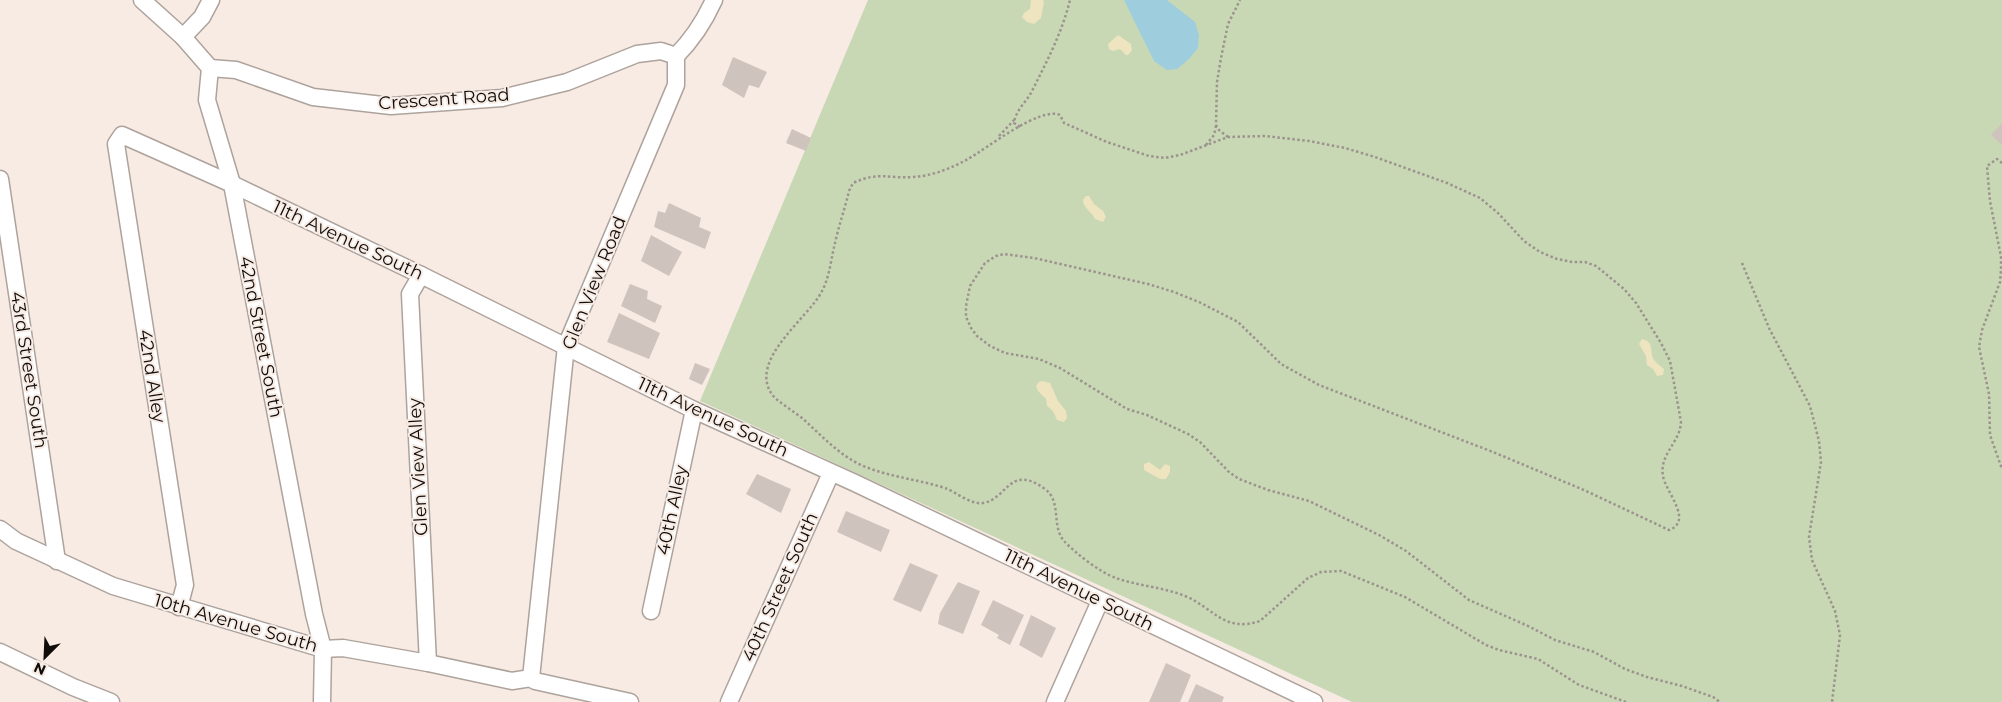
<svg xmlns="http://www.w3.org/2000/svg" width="2002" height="702" font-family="Montserrat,sans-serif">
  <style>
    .green { fill: #c8d8b4 }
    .sand { fill: #eee4bf }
    .water { fill: #9ecdde }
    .building { fill: #cfc4bd }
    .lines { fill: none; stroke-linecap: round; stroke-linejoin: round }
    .minor-casing { stroke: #aea39c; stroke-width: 19 }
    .path { stroke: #9c938e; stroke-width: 2.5; stroke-dasharray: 2.5 2.5; stroke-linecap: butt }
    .minor { stroke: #fff; stroke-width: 16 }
    .labels { text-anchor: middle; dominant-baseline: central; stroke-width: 4; stroke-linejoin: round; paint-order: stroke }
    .street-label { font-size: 18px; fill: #100c0a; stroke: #f7ebe4 }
  </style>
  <rect width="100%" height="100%" fill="#f7ebe4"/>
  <!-- green -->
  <polygon class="green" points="868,0 2002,0 2002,702 1352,702 700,401"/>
  <!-- sand -->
  <g class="sand">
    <polygon points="1031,0 1043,0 1044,2 1041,18 1034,24 1027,22 1022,17 1024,13 1030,9"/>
    <polygon points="1118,35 1131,44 1132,50 1128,55 1126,55 1120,49 1113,51 1109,49 1108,44"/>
    <path d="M1086,196h3l5,8 9,7 3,6 -3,5 -8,-3c-3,-7 -12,-11 -12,-19z"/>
    <path d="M1642,339c13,3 7,13 12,21 3,4 7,6 10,9l-1,6 -6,1 -4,-7 -6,-4 -1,-9 -7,-12z"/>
    <polygon points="1042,381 1050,383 1058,401 1066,411 1067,418 1064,422 1057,420 1053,411 1047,406 1046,399 1038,391 1036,386 1039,382"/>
    <polygon points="1149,462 1160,470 1165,464 1170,466 1170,472 1166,479 1160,479 1144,470 1144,464"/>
  </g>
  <!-- water -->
  <polygon class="water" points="1124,0 1167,0 1195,22 1199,35 1198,48 1189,59 1177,69 1167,70 1154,61"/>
  <!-- building -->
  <g class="building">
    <polygon points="733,57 767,72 759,88 749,85 744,98 722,85"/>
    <polygon points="2002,123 2002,145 1991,135"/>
    <polygon points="792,129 811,138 806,151 786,143"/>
    <polygon points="669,203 701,218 699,227 711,232 705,249 654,227 658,211 665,213"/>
    <polygon points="651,235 682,252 669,276 641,261"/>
    <polygon points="630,284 648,291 647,299 662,306 655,323 621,306"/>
    <polygon points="619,313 660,333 649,359 607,342"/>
    <polygon points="695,363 710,369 702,385 689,379"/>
    <polygon points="757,474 791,489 781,513 746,494"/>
    <polygon points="846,511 890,530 881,552 837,532"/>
    <polygon points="910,563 938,575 921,612 893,600"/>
    <polygon points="958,582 980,591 963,634 938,624 940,613"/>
    <polygon points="993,600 1024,615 1010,645 997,638 999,635 981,625"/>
    <polygon points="1031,615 1056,628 1042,658 1019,645"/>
    <polygon points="1166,663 1191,675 1180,702 1149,702"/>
    <polygon points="1196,684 1224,697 1222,702 1188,702"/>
  </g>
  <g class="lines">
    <defs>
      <g id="minor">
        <polyline points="142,0 183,37 210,68 207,100 232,184 314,614 323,649 322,702"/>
        <polyline points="183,37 202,17 211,0"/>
        <polyline points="210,68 236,70 313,97 391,106 502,98 567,82 637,54 661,51 676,56"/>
        <polyline points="0,179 57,561"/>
        <polyline points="421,275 410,294 428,663"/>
        <polyline points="0,529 16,541 113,586 323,649 343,648 428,663 512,681 531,678 535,681 630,702"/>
        <polyline points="179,607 185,585 116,144 122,135 232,184 421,275 694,410 855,483 1314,702"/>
        <polyline points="651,611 694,410"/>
        <polyline points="0,652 73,687 111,702"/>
        <path d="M531,678l35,-332 110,-261v-29c17,-17 28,-34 38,-56"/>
        <polyline points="729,702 831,473"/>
        <polyline points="1055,702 1100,601"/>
      </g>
    </defs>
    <!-- minor casing -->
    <use href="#minor" class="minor-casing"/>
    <!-- path -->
    <g class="path">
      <path d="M1020,127l-6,-4c1,-11 11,-20 17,-30 15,-30 31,-60 39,-93"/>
      <polyline points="999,136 1014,120"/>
      <polyline points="1228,137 1219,130 1216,125 1217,82 1221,58 1228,24 1240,0"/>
      <polyline points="1206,145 1214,135 1216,126"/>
      <polyline points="2002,163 1997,159 1987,166 1990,201 2001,257 2001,270 2000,282 1982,330 1979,347 1989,394 1990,435 2002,469"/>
      <polyline points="1742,263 1769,328 1810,406 1819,441 1821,462 1809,537 1812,560 1835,611 1840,635 1832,702"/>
      <path d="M1626,702l-47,-17 -41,-26 -39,-9 -13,-5 -81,-48 -64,-26 -20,1 -13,6 -48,43c-36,12 -46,-13 -75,-25 -22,-9 -47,-10 -69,-18 -15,-5 -41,-25 -52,-37 -13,-16 -2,-39 -19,-52 -36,-26 -37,10 -62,14 -12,2 -27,-11 -38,-15 -28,-9 -57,-11 -84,-23 -23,-11 -40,-30 -59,-47 -9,-7 -19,-13 -27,-20 -32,-35 34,-80 47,-107 8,-15 9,-33 13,-48 4,-18 10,-35 14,-52l4,-8c26,-12 35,-4 60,-6 19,-1 39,-9 55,-18 18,-10 72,-53 92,-44l4,8 43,19 42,14 16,2 15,-3 48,-18 37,-1 44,5 36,7 30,9 72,26 33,15 18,15 26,28 16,11 17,7 15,3h13l11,4 28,23 12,14 25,40 9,18 11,61c-1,21 -22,32 -18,54 2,15 31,45 6,54l-85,-40 -91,-38 -174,-67 -38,-21 -43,-42 -39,-20 -25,-10 -26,-8 -114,-26 -30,-4 -8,2 -11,7 -15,23 -4,20v11l5,11 6,8 13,10 15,7 34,6 21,9 67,41 20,6 41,19 12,8 29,30 10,7 29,11 41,11 70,34 27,16 63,49 59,26 27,14 39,12 31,17 22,8 35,9 31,11 7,5"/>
    </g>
    <!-- minor -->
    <use href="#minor" class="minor"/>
  </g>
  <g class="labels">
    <!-- street labels -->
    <g class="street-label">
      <text transform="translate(444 99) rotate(-4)">Crescent Road</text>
      <text transform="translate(348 240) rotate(25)">11th Avenue South</text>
      <text transform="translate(594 283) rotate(-68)">Glen View Road</text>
      <text transform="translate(261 337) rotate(79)">42nd Street South</text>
      <text transform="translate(29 370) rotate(81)">43rd Street South</text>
      <text transform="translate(152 376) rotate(81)">42nd Alley</text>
      <text transform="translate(713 417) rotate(25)">11th Avenue South</text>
      <text transform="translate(418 467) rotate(-93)">Glen View Alley</text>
      <text transform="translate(672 510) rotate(-78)">40th Alley</text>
      <text transform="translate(780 587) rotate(-66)">40th Street South</text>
      <text transform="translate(1079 590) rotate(26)">11th Avenue South</text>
      <text transform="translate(236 623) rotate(16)">10th Avenue South</text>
    </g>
  </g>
  <!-- north arrow -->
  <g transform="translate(45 657) rotate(204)" stroke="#f7ebe4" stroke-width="4" paint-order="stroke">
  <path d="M0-4L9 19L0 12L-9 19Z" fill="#100c0a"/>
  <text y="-8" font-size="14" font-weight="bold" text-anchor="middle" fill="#100c0a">N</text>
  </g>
</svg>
